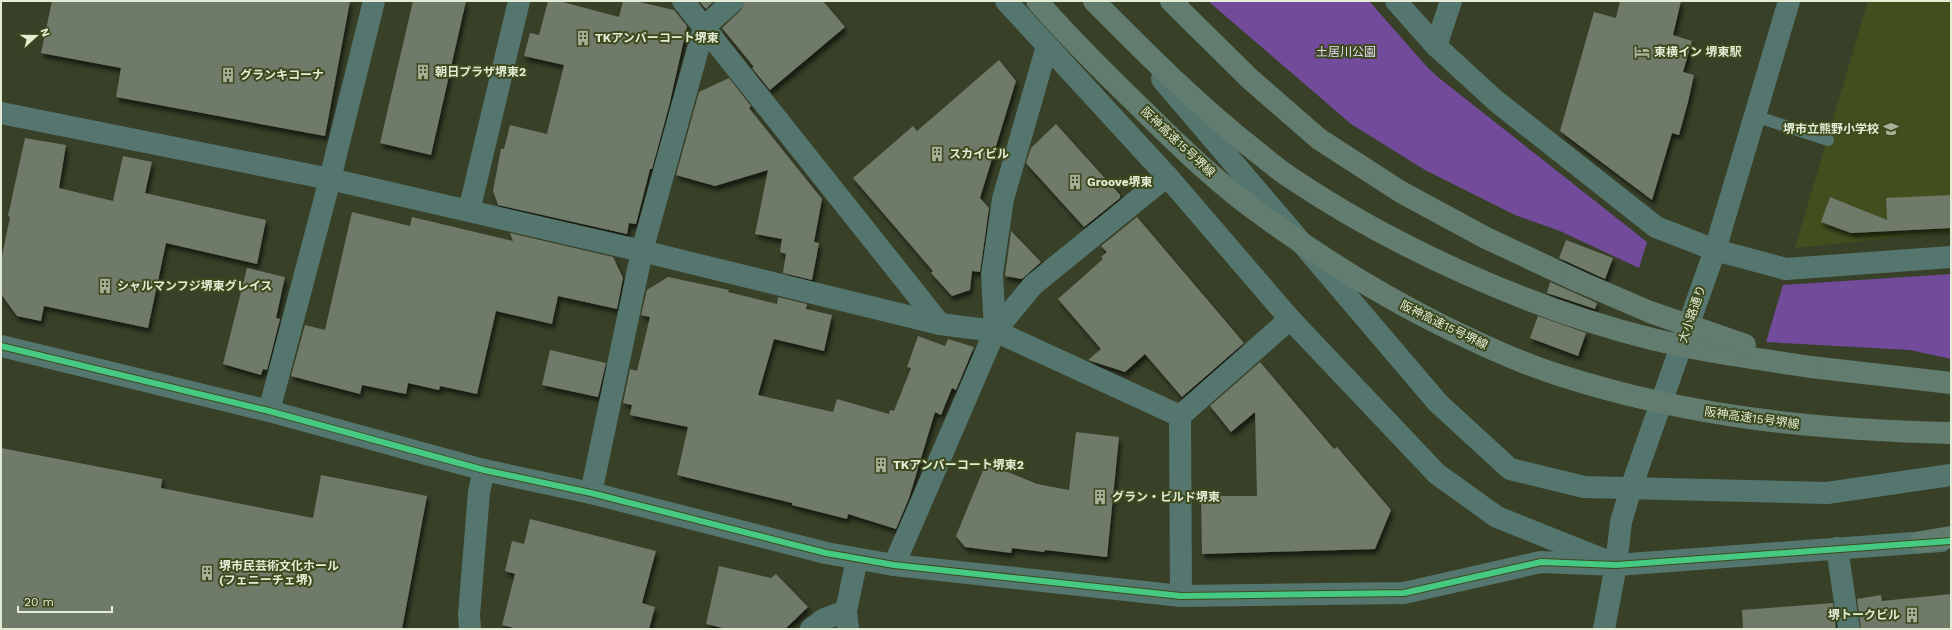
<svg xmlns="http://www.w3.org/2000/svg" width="1952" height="630" font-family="'Work Sans','Noto Sans JP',sans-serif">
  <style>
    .built { fill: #414f1e }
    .green { fill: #724b9b }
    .building { fill: #6f7a68; filter: url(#shadow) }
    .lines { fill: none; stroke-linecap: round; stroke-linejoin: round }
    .service { stroke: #54766e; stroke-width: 12 }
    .minor { stroke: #54766e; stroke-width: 22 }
    .tertiary { stroke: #54766e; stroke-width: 22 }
    .motorway { stroke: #627c6f; stroke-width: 22 }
    .motorway-bridge { stroke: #627c6f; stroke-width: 22 }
    .cycleway-casing { stroke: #3c4a1e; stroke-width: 8 }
    .cycleway { stroke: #46c982; stroke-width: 6 }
    .labels { text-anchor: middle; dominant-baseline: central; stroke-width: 4; stroke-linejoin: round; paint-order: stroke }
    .poi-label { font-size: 12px; font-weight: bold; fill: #e3ecd4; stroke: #3c4a1e; text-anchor: start }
    .park-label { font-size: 12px; fill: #e5daf5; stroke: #3c4a1e }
    .street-label { font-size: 12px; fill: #e3ecd4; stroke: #3c4a1e }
  </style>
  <defs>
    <filter id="shadow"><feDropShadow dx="2.5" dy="4.5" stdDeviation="2" flood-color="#0009"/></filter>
  </defs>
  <rect width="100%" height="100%" fill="#384028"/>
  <!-- built -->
  <polygon class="built" points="1868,1 1951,1 1951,232 1795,248"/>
  <!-- green -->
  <g class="green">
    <polygon points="1208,1 1369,1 1428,68 1439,78 1647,242 1639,268 1560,231 1515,215 1425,170 1351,124"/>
    <polygon points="1951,274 1951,359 1910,350 1766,342 1783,285"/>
  </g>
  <!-- building -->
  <g class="building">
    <polygon points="52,1 350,1 325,136 116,97 121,68 41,53"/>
    <polygon points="413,1 466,1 431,155 380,143"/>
    <polygon points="548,1 559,1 619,17 623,1 635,1 674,10 687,26 669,106 652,169 650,169 636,224 629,223 627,234 498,205 493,191 501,149 504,149 510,125 547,134 564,65 524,56 530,33 539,35"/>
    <polygon points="699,1 714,1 706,9"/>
    <polygon points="745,1 823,1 845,27 770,90 752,68 754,67 722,28 741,10"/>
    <polygon points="1620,1 1681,1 1673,35 1692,41 1683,72 1694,75 1688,102 1679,135 1672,133 1652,200 1560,131 1594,12 1616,18"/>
    <polygon points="999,60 1016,81 980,198 989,208 980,272 972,271 970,290 952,296 931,273 933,271 853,178 913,126 917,131"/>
    <polygon points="729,78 751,106 749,108 822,199 814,242 819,243 812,280 783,273 786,254 780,252 782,239 755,234 768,170 715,186 676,175 699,92"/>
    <polygon points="1056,124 1120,195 1120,198 1084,227 1026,163 1031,148"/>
    <polygon points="25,138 66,145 59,188 113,201 123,156 152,162 145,193 266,220 257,264 166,243 148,328 44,306 41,321 17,316 1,294 1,261 10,217 8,216"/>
    <polygon points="1951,195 1951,228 1851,233 1821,222 1830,197 1887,220 1886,198"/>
    <polygon points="352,212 410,226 412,217 513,241 510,233 613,257 623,278 617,309 558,296 552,324 496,311 477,394 440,386 439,390 408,383 406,394 362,385 360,394 291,376 305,325 325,330"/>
    <polygon points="1137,217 1244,343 1182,397 1145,354 1125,372 1088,360 1101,349 1058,299 1103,259 1101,257 1107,252 1101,246"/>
    <polygon points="1011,231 1041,262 1022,279 1005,276"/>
    <polygon points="1566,240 1613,258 1605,279 1559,258"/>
    <polygon points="247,268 285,277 276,318 280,319 267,370 263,369 261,375 223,364"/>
    <polygon points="668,277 729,290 728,292 777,304 778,297 807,304 806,309 832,315 824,351 774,339 758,395 833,412 837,399 889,414 890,410 894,411 911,368 907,367 918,336 945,346 948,339 974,347 956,390 952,388 941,415 935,412 909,498 896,529 848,514 847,519 792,505 792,503 677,475 688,427 630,415 632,405 623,403 630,369 637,371 650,317 641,315 647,290"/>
    <polygon points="1550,282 1597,303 1595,309 1547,293"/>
    <polygon points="1538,316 1586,333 1578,356 1530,338"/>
    <polygon points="550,350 606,363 598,397 542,385"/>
    <polygon points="1260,362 1334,449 1337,447 1391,510 1375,549 1202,554 1201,496 1257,496 1255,412 1231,432 1210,406"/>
    <polygon points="1076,432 1119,437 1107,557 1045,550 1044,552 1012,548 1011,553 965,547 956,536 986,463 1037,484 1069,490"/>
    <polygon points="1,448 162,479 161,488 313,518 321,475 427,496 402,629 1,629"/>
    <polygon points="530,519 656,551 642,603 655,607 649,629 518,629 502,625 515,574 505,571 512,541 524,544"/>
    <polygon points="719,566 771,578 776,574 808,607 785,629 727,629 706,624"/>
    <polygon points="1951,594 1951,629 1861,629 1857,599 1881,595 1882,601"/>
    <polygon points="1833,603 1836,629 1743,629 1742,610"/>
  </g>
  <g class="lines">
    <!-- service -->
    <polyline class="service" points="1755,116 1828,140"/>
    <!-- minor -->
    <g class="minor">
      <polyline points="683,1 940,324"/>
      <polyline points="1396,1 1436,46 1496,101 1656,227 1715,250 1786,269 1951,257"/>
      <polyline points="1436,46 1451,1"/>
      <polyline points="1,113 330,179 642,251 940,324 995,331 1180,416 1290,319"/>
      <polyline points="469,211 519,1"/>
      <polyline points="995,331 992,274 1003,199 1047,46"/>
      <polyline points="269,411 330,179 374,1"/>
      <polyline points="1180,416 1181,596"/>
      <polyline points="591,493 642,251 704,27 733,1"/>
      <polyline points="1837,548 1849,629"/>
      <polyline points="894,565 995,331 1033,285 1167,176"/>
      <polyline points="811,629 824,619 846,611"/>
    </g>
    <!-- tertiary -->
    <g class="tertiary">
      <polyline points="1006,1 1167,176 1290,319 1437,474 1497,517 1602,559"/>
      <polyline points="1162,79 1438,403 1510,469 1584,487 1827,493 1951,475"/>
      <polyline points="1,346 269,411 484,470 591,493 826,553 894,565 1181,596 1404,593 1541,562 1616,565 1941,541"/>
      <polyline points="470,629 469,615 479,492 484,470"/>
      <polyline points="848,629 846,611 857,559"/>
      <polyline points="1604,629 1616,565 1621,522 1631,488 1715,250 1789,1"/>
    </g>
    <!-- motorway -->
    <g class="motorway">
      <polyline points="1171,1 1249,78 1319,139 1401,192 1486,238 1578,281"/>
      <polyline points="1811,367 1951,383"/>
      <polyline points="1921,542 1951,537"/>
    </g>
    <!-- motorway-bridge -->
    <g class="motorway-bridge">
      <path d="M1037,1c36,41 75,79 114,117 35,34 71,69 111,97 56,41 117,79 179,110 39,19 79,38 121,51 128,41 255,54 389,57"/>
      <path d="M1094,1c51,51 101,102 158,147 13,10 25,21 39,30 104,70 240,131 361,161 53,13 106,20 159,28"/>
      <polyline points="1578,281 1650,312 1745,345"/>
    </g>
    <defs>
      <polyline id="cycleway" points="1,346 269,411 484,470 591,493 826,553 894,565 1181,596 1404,593 1541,562 1616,565 1951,541"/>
    </defs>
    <!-- cycleway casing -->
    <use href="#cycleway" class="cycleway-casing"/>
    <!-- cycleway -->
    <use href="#cycleway" class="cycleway"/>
  </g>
  <!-- icons -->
  <defs>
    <symbol id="building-bare" viewBox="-9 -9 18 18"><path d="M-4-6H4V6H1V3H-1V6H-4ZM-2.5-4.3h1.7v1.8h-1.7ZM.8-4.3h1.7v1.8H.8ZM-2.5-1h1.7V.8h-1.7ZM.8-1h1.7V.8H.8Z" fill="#a7b098" stroke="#3c4a1e" stroke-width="2.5" paint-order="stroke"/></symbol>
    <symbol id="hotel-bare" viewBox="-9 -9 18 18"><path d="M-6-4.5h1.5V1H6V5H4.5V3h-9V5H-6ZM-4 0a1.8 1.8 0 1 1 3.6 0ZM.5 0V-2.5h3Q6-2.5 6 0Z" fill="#a7b098" stroke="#3c4a1e" stroke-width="2.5" paint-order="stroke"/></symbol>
    <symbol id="school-bare" viewBox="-9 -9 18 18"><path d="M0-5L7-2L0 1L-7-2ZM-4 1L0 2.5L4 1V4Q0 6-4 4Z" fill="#a7b098" stroke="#3c4a1e" stroke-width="2.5" paint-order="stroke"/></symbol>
  </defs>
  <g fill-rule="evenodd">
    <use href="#building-bare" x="572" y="27" width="22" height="22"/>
    <use href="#hotel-bare" x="1631" y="41" width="22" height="22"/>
    <use href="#building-bare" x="412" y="61" width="22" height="22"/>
    <use href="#building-bare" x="217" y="64" width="22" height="22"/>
    <use href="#school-bare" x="1880" y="118" width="22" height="22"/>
    <use href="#building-bare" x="926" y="143" width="22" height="22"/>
    <use href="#building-bare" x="1064" y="171" width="22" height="22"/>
    <use href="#building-bare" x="94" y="275" width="22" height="22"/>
    <use href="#building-bare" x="870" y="454" width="22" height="22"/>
    <use href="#building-bare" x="1089" y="486" width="22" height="22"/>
    <use href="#building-bare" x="196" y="562" width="22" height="22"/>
    <use href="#building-bare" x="1901" y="604" width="22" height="22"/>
  </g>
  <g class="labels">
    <!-- poi labels -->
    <g class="poi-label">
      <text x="595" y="38">TKアンバーコート堺東</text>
      <text x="1654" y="52">東横イン 堺東駅</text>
      <text x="435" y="72">朝日プラザ堺東2</text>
      <text x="240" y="75">グランキコーナ</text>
      <text x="1879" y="129" text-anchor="end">堺市立熊野小学校</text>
      <text x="949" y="154">スカイビル</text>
      <text x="1087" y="182">Groove堺東</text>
      <text x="117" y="286">シャルマンフジ堺東グレイス</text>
      <text x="893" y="465">TKアンバーコート堺東2</text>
      <text x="1112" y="497">グラン・ビルド堺東</text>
      <text x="219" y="566">堺市民芸術文化ホール<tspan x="219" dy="14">(フェニーチェ堺)</tspan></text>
      <text x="1900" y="615" text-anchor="end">堺トークビル</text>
    </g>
    <!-- park labels -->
    <g class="park-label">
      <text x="1346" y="52">土居川公園</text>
    </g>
    <!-- street labels -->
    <g class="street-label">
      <text transform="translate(1178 142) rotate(43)">阪神高速15号堺線</text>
      <text transform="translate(1692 314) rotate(-71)">大小路通り</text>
      <text transform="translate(1444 325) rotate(26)">阪神高速15号堺線</text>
      <text transform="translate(1752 418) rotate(8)">阪神高速15号堺線</text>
    </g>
  </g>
  <!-- border -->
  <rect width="1952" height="630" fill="none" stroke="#e3ecd4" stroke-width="4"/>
  <!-- north arrow -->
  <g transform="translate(36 36) rotate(69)" stroke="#3c4a1e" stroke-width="3" paint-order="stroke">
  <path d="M0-3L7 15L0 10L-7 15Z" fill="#e3ecd4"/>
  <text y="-6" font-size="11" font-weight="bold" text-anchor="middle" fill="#e3ecd4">N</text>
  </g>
  <!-- scale -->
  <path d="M18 606v6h94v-6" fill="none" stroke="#e3ecd4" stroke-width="2"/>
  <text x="24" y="606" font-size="12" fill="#e3ecd4" stroke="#3c4a1e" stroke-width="3" paint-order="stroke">20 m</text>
</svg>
